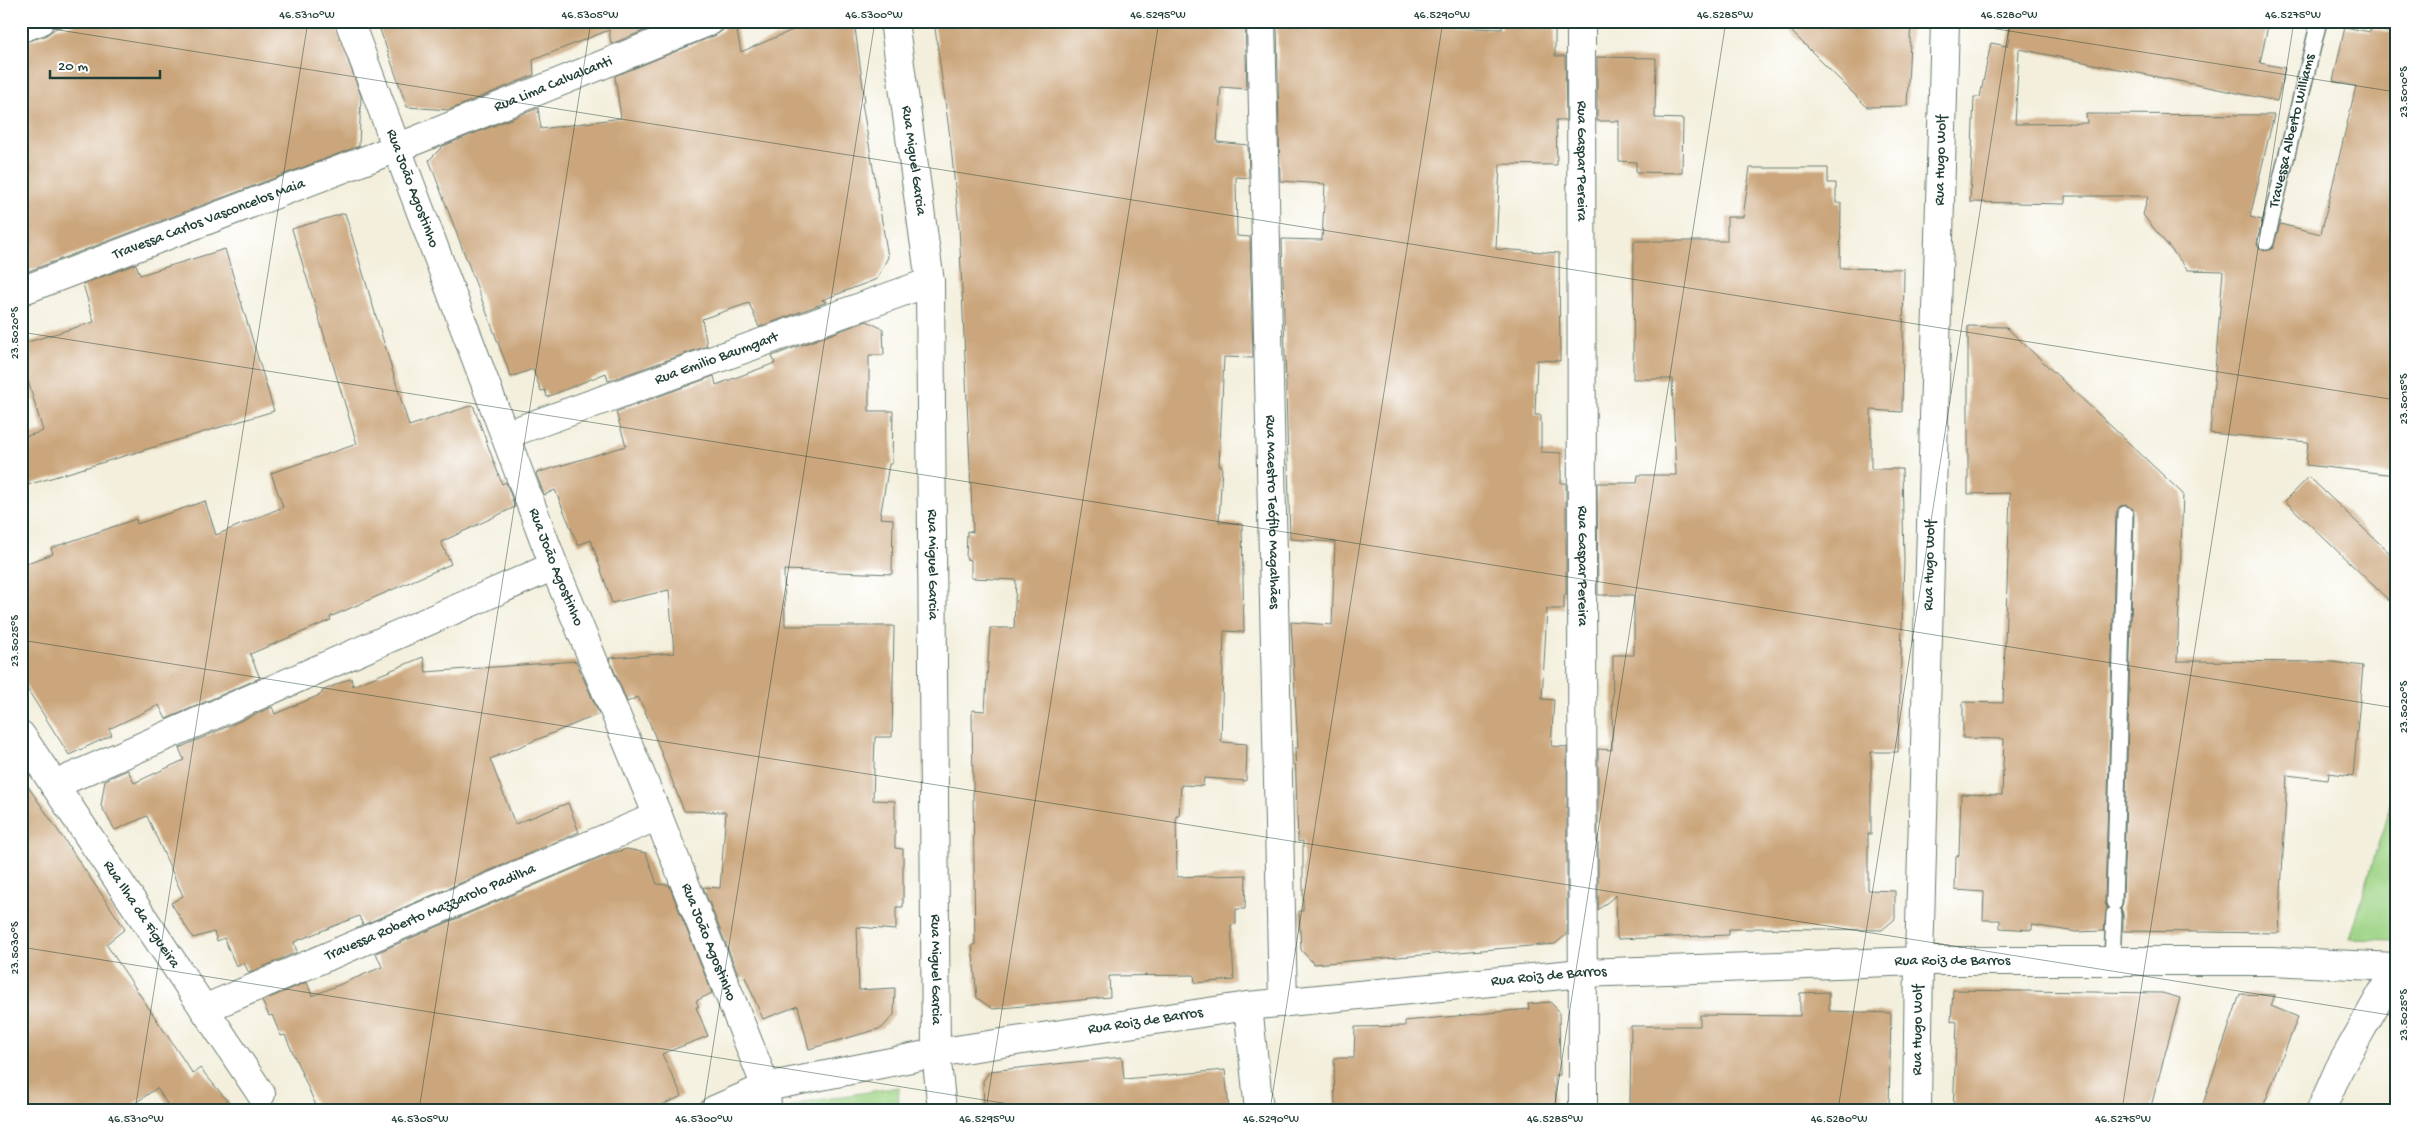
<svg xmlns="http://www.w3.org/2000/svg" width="2417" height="1131" font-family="'Gochi Hand',sans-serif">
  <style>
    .green { fill: #9dd384; stroke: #5e885c }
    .building { fill: #cba67b }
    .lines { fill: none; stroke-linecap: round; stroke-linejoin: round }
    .lane-casing { stroke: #697b6f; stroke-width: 18 }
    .street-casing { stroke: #697b6f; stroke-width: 30 }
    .lane { stroke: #fff; stroke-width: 15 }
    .street { stroke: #fff; stroke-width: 28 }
    .ticks { fill: none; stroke: #1f3d34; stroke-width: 1; stroke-opacity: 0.45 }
    .labels { text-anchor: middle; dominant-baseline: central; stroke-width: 5; stroke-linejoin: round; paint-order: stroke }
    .street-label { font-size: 15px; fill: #1f3d34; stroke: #fff }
    .neatline { fill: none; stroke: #1f3d34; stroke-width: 2 }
    .ticks-label { font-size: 12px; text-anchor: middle; fill: #1f3d34 }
  </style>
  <rect width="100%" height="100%" fill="#fff"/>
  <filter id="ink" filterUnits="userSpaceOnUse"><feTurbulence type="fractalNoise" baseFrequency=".02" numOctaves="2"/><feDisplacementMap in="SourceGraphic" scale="10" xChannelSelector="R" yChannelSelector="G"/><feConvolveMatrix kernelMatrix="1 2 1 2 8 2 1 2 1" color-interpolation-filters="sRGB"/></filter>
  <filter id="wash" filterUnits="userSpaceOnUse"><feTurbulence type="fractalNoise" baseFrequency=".0096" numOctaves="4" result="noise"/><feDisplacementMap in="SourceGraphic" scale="20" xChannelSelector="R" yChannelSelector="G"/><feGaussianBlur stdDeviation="1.12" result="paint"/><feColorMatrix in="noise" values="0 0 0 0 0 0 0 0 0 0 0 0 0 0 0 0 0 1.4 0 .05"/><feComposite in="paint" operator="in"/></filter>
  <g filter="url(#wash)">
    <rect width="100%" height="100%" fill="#f3efdc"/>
    <!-- green -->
    <g class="green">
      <polygon points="2396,784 2396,940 2350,939"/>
      <polygon points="899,1087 898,1110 783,1110 805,1102"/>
    </g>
    <g id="blocks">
      <!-- building -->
      <g class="building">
        <polygon points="91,21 334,21 361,96 359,146 21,274 21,43 45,36 56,28"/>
        <polygon points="377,21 668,21 611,44 609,30 533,60 534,75 449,110 407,107"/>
        <polygon points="725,21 735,21 741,52 814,21 854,21 865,101 862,103 888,257 877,279 822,300 827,302 759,327 749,303 702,319 707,346 608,381 606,373 547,397 545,390 541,391 533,369 511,377 429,160 443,146 538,108 541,129 621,118 615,76 716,35 723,30"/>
        <polygon points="934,21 1245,21 1247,89 1221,87 1217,142 1248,145 1249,178 1236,177 1237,236 1250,237 1253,358 1224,357 1219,466 1222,466 1219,522 1242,524 1244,632 1224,631 1221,742 1247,744 1246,781 1204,778 1203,786 1181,785 1179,816 1176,816 1177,877 1246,875 1245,909 1236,909 1236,924 1231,925 1234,980 1195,983 1194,975 1109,976 1110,997 993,1009 977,998 972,945 975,945 972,710 985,711 990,628 1014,628 1016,580 971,578 971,560 966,559 967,531 973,532 959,226 950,137"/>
        <polygon points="1277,21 1448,21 1448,27 1502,29 1502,21 1555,21 1555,56 1565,56 1566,120 1556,120 1557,165 1500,164 1496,249 1559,253 1560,361 1537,360 1535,415 1541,415 1541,452 1561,453 1561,483 1566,483 1566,595 1564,595 1564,609 1547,609 1542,699 1554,700 1551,746 1567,747 1567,934 1555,944 1314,964 1301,950 1299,911 1303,911 1303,841 1298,842 1295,748 1298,748 1291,622 1332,625 1335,542 1290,539 1282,239 1322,240 1325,184 1280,181"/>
        <polygon points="1781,21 1911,21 1907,106 1867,107"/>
        <polygon points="2012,21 2269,21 2260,63 2285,68 2277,101 2019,49 2015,124 2087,123 2086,114 2274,115 2250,217 2262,220 2257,244 2264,251 2273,248 2280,224 2321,234 2356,86 2333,81 2345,27 2370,32 2371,28 2396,34 2396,475 2306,465 2308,442 2210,433 2223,271 2188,270 2143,215 2148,196 2065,196 2065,204 1970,202 1974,97 1980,97 1991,43 2007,46"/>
        <polygon points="1597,57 1656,58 1655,118 1683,119 1682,173 1636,172 1636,162 1619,161 1619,121 1597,121"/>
        <polygon points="1750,168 1828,168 1828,183 1836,183 1836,203 1841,203 1840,268 1904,269 1902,412 1871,410 1871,469 1902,469 1904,561 1898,752 1871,752 1871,834 1868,834 1868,890 1895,891 1895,919 1882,930 1754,928 1754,929 1729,929 1729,935 1617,939 1616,895 1598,910 1598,749 1612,750 1613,655 1634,655 1634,595 1598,595 1597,483 1637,483 1638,475 1676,475 1672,379 1633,379 1634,241 1727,241 1727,217 1743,217"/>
        <polygon points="345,213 409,426 473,405 502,484 506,482 515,507 441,542 451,564 330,617 331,620 250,654 260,678 166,719 159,705 109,729 112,735 69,755 21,679 21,565 53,554 51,548 136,519 137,524 205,501 216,535 283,507 271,473 357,444 292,229"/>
        <polygon points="225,249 274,411 21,487 21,438 43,431 21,357 21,344 94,322 83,284 136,264 140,275"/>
        <polygon points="867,321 883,329 884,355 869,355 869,411 893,411 892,464 889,464 880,518 893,519 892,574 784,570 785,626 894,626 892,737 875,737 873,800 895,801 895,848 903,849 903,907 896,907 896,930 857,927 859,990 895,988 894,1015 882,1028 809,1049 798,1006 763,1019 745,977 740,979 703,887 720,888 726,812 684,811 645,711 638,697 627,702 609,658 674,653 669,590 612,603 591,540 578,545 555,490 544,495 536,473 626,446 616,412 714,376 716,385 775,363 772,356"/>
        <polygon points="1968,326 2006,327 2183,494 2177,661 2333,662 2363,666 2353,776 2329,773 2328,780 2287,775 2279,933 2123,931 2123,914 2121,908 2123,902 2134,514 2133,509 2126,505 2120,506 2116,514 2105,902 2107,908 2104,931 2076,932 2032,925 2032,930 2000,928 2000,920 1983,920 1984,892 1955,890 1956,856 1959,855 1961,794 2002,795 2004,739 1963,738 1963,702 2003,703 2008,556 2010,493 1968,494"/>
        <polygon points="2309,477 2396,559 2396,607 2285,501"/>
        <polygon points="423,657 426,672 576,661 599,714 490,759 515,824 568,803 579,832 363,925 359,916 294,942 297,952 249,973 244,963 236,966 224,938 217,941 214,932 193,938 171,903 183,896 147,816 115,830 101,806 105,780 128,770 134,783 184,760 179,748 272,707 275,714 322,694 322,691 351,678 353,686"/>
        <polygon points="21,776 125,929 106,944 193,1074 200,1068 235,1110 171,1110 157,1088 125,1110 21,1110"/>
        <polygon points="627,849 646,853 657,884 669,885 712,993 696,1001 699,1007 696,1007 708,1036 662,1054 682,1096 651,1110 318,1110 285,1035 281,1036 272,1015 269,1016 262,1001 307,982 312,996 382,967 376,953 608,854"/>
        <polygon points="1953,990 2162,993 2180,998 2150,1110 1953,1110 1957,1022 1951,1021"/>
        <polygon points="1829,992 1829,1011 1891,1013 1889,1108 1799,1106 1799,1110 1630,1108 1631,1026 1700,1026 1700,1015 1800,1016 1800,993"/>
        <polygon points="2240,994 2275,995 2271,1006 2298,1017 2262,1110 2201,1110"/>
        <polygon points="1550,1002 1559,1011 1560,1075 1555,1075 1556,1110 1335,1110 1334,1058 1354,1058 1355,1027 1405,1026 1405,1021 1529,1009 1528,1004"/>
        <polygon points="1122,1057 1124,1079 1225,1070 1229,1110 984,1110 983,1081 990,1071"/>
      </g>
    </g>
  </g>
  <g filter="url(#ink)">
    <use href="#blocks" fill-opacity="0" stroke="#697b6f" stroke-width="1"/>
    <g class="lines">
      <defs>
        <g id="lane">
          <path id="s1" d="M2266,242l53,-221"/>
          <polyline points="2114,902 2125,514"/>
          <polyline points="2112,961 2114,914"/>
        </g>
        <g id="street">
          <path id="s2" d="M349,21l205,545 104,250 108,271 1,23"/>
          <path id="s3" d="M894,21l36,261 6,771 6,57"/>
          <path id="s4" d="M1261,21l22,982"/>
          <path id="s5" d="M1581,21l2,1089"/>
          <polyline points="21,28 40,21"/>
          <path id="s6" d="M21,291l376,-143 313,-127"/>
          <path id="s7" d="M505,435l425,-153"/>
          <path id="s8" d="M21,735l240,359"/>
          <polyline points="54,785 554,566"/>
          <polyline points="1248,1006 1259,1110"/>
          <path id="s9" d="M204,1009l454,-193"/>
          <path id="s10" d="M714,1110l52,-23 170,-34 312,-47 334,-33 337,-12h352l125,6"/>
          <path id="s11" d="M1917,1110l2,-149 26,-940"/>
          <polyline points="2321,1110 2339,1069 2396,968"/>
        </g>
      </defs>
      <!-- lane casing -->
      <use href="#lane" class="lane-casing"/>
      <!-- street casing -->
      <use href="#street" class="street-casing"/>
      <!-- lane -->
      <use href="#lane" class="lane"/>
      <!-- street -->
      <use href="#street" class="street"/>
    </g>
  </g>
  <!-- ticks -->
  <path class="ticks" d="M1946,21l450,71M21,24l2375,376M21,37l3,-16M21,332l2375,376M21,640l2375,376M21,947l1026,163M135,1110l173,-1089M419,1110l172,-1089M703,1110l172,-1089M986,1110l173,-1089M1270,1110l173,-1089M1554,1110l172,-1089M1838,1110l172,-1089M2122,1110l172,-1089"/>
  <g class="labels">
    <!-- street labels -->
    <g class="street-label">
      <text stroke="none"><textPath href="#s6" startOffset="571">Rua Lima Calvalcanti</textPath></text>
      <text stroke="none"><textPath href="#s1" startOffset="114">Travessa Alberto Williams</textPath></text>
      <text stroke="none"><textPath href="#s3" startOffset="141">Rua Miguel Garcia</textPath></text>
      <text stroke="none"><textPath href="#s5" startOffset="140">Rua Gaspar Pereira</textPath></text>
      <text stroke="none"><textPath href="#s11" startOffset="950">Rua Hugo Wolf</textPath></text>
      <text stroke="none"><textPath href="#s2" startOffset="179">Rua João Agostinho</textPath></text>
      <text stroke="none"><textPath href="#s6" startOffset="201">Travessa Carlos Vasconcelos Maia</textPath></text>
      <text stroke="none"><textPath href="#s7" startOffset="225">Rua Emilio Baumgart</textPath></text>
      <text stroke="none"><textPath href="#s4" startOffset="491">Rua Maestro Teófilo Magalhães</textPath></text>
      <text stroke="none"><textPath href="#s3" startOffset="546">Rua Miguel Garcia</textPath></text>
      <text stroke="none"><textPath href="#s11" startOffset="545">Rua Hugo Wolf</textPath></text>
      <text stroke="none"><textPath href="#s5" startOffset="545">Rua Gaspar Pereira</textPath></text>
      <text stroke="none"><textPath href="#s2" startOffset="584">Rua João Agostinho</textPath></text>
      <text stroke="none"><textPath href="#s9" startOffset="246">Travessa Roberto Mazzarolo Padilha</textPath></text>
      <text stroke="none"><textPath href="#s8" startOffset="216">Rua Ilha da Figueira</textPath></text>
      <text stroke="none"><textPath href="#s2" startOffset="989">Rua João Agostinho</textPath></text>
      <text stroke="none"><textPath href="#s10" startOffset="1252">Rua Roiz de Barros</textPath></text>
      <text stroke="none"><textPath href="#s3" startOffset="951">Rua Miguel Garcia</textPath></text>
      <text stroke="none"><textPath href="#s10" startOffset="848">Rua Roiz de Barros</textPath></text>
      <text stroke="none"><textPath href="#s10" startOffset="442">Rua Roiz de Barros</textPath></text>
      <text stroke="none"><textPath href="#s11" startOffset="80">Rua Hugo Wolf</textPath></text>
    </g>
  </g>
  <!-- margin -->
  <rect width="2417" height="1131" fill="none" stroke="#fff" stroke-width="55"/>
  <!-- scale -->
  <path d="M50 70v8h110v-8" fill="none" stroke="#1f3d34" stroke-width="2.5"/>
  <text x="58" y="70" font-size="15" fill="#1f3d34" stroke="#ffffff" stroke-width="4" paint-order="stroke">20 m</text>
  <rect x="28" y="28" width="2362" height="1076" class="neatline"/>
  <g class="ticks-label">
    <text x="307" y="18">46.5310°W</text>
    <text x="590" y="18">46.5305°W</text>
    <text x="874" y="18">46.5300°W</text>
    <text x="1158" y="18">46.5295°W</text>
    <text x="1442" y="18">46.5290°W</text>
    <text x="1725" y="18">46.5285°W</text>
    <text x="2009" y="18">46.5280°W</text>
    <text x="2293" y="18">46.5275°W</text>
    <text transform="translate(2403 92) rotate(-90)" y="4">23.5010°S</text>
    <text transform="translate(14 333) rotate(-90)" y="4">23.5020°S</text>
    <text transform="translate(2403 399) rotate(-90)" y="4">23.5015°S</text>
    <text transform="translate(14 641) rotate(-90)" y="4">23.5025°S</text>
    <text transform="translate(2403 707) rotate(-90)" y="4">23.5020°S</text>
    <text transform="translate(14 948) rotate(-90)" y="4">23.5030°S</text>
    <text transform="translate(2403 1015) rotate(-90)" y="4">23.5025°S</text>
    <text x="136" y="1122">46.5310°W</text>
    <text x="420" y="1122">46.5305°W</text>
    <text x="704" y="1122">46.5300°W</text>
    <text x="987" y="1122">46.5295°W</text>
    <text x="1271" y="1122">46.5290°W</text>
    <text x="1555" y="1122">46.5285°W</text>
    <text x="1839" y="1122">46.5280°W</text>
    <text x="2123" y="1122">46.5275°W</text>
  </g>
</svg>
